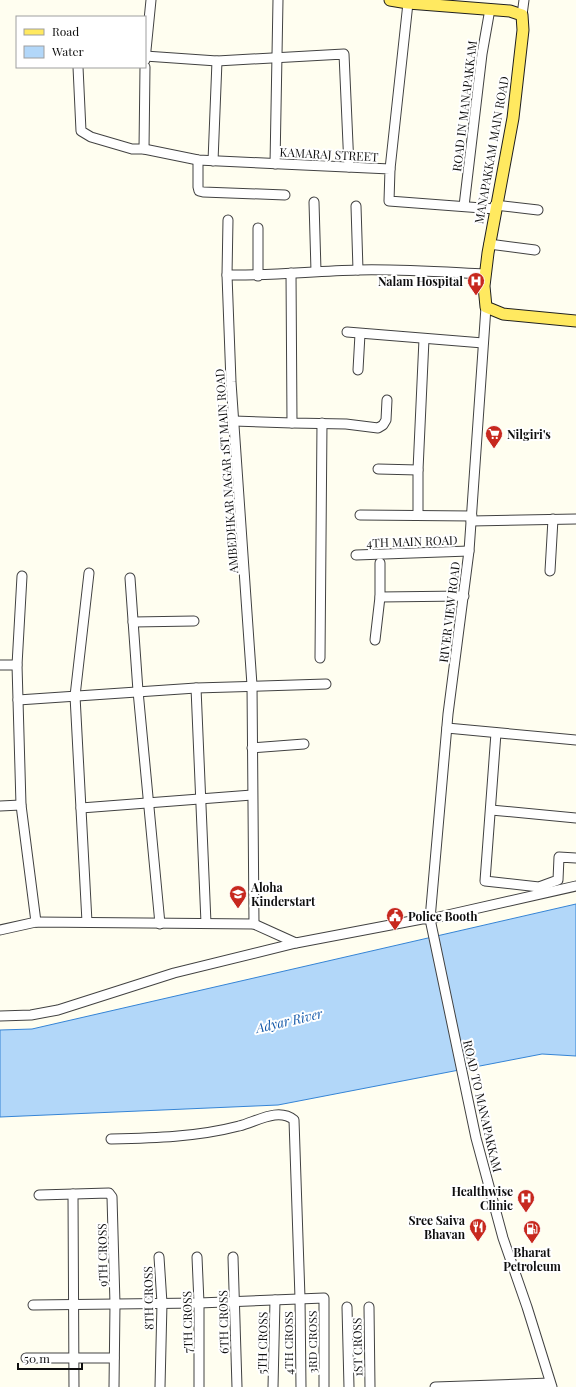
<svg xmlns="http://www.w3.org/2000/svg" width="576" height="1387" font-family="'Playfair Display',serif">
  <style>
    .water { fill: #b2d7f9; stroke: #3584d5 }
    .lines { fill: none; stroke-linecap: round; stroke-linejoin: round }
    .minor-casing { stroke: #424242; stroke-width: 11 }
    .major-casing { stroke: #202020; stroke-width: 13 }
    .minor { stroke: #fff; stroke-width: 9 }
    .major { stroke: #ffe960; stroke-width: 11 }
    .labels { text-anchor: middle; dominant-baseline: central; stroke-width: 4; stroke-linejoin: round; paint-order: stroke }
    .street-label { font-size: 12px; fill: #0f0f0f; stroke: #fff }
    .poi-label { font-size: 12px; font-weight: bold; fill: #0f0f0f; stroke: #fff; text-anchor: end }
    .water-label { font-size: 13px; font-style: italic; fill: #1056a8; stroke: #fff }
  </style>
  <rect width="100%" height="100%" fill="#fffef0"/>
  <!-- water -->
  <polygon class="water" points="576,904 576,1056 542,1054 278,1105 0,1117 0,1030 32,1029"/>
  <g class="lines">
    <defs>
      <g id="minor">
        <polyline points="522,15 524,0"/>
        <polyline points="145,56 217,61 344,54 349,167"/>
        <polyline points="145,60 151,0"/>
        <polyline points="78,67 81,131 91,137 132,149 144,149 198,160 390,169 389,201 495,209"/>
        <polyline points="144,149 145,67"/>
        <polyline points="198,160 198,187 199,191 203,192 285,195"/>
        <polyline points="213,161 217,61"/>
        <polyline points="275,164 278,0"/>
        <polyline points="390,169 408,3"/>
        <polyline points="314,202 316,271"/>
        <polyline points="495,205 538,210"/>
        <polyline points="356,206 358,270"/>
        <polyline points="464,206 482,54 490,9"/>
        <polyline points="258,228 258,276"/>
        <polyline points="489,244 535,250"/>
        <polyline points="291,273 292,423 346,424 378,428 383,425 386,420 387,400"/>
        <polyline points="227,275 228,220"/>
        <polyline points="486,307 469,551 448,714 430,919 476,1138 503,1238 527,1307 552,1387"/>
        <polyline points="347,332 483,343"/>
        <polyline points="358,370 360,334"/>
        <polyline points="234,421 292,423"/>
        <polyline points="378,469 418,470"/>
        <polyline points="418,514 418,470 424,339"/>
        <polyline points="360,515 472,516"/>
        <polyline points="471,521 576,519"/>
        <polyline points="356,555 469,551"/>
        <polyline points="550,571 553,519"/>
        <polyline points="22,576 17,665 21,805 36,922"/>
        <polyline points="130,578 138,691 160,924"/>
        <polyline points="380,597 464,596"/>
        <polyline points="133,622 194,621"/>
        <polyline points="375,640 380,597 380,563"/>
        <polyline points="320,658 322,423"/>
        <polyline points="0,665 17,665"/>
        <polyline points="196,688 206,923"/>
        <polyline points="18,700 196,688 326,684"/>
        <polyline points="447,728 576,740"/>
        <polyline points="496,733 485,881 539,887 558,880 559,857 576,858"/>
        <polyline points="252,748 304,744"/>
        <polyline points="0,806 21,805"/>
        <polyline points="81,808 252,795"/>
        <polyline points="491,810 576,818"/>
        <polyline points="87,922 75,696 89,573"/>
        <path d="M254,924l-2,-239 -21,-303 -4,-107c43,1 87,-4 131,-5 42,-1 85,2 127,4"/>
        <polyline points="0,930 36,922 254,924 296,943 422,919 430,919 576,886"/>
        <polyline points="0,1016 31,1015 58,1010 174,973 296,943"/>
        <path d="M111,1139c43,-1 86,-2 128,-13 17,-4 39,-19 55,-6l6,178 1,89"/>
        <polyline points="73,1194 74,1387"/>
        <polyline points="39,1195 109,1193 112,1197 115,1304 114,1387"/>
        <polyline points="159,1257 162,1303 160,1387"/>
        <polyline points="197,1257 199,1303 199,1387"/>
        <polyline points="233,1257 237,1387"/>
        <polyline points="33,1305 199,1303 324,1298 324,1387"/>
        <polyline points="347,1307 349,1387"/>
        <polyline points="369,1307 370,1387"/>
        <polyline points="26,1358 114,1358"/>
        <polyline points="273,1387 275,1300"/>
        <polyline points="435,1387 550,1383"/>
      </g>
      <polyline id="major" points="390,0 408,3 510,11 522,15 523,30 513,118 488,253 484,286 486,307 503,314 576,321"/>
    </defs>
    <!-- minor casing -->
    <use href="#minor" class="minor-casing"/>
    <!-- major casing -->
    <use href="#major" class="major-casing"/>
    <!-- minor -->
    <use href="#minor" class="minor"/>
    <!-- major -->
    <use href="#major" class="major"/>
  </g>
  <!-- icons -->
  <defs>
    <symbol id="hospital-pin" viewBox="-11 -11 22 30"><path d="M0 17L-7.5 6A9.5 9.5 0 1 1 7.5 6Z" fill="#c7281e" stroke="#fff"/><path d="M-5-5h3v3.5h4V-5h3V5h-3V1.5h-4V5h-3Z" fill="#fff"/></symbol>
    <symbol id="supermarket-pin" viewBox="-11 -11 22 30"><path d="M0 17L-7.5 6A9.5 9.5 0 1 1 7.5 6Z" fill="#c7281e" stroke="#fff"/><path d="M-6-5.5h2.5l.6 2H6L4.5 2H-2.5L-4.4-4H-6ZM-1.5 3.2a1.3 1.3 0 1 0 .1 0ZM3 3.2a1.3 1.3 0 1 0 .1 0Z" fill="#fff"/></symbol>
    <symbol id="school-pin" viewBox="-11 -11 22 30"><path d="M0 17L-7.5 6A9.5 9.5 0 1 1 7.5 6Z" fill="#c7281e" stroke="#fff"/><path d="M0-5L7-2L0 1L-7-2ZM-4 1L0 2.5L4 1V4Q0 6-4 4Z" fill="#fff"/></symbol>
    <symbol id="civic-pin" viewBox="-11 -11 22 30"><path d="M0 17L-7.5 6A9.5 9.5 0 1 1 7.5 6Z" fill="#c7281e" stroke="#fff"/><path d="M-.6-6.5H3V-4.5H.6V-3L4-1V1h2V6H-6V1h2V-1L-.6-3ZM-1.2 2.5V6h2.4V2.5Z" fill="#fff"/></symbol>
    <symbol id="restaurant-pin" viewBox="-11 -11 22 30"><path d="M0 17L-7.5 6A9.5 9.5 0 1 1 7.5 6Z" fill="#c7281e" stroke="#fff"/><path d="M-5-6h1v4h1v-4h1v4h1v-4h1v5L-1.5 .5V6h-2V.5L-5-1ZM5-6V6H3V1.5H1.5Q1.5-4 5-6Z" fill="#fff"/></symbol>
    <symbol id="fuel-pin" viewBox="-11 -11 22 30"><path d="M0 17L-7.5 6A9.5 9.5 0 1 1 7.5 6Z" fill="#c7281e" stroke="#fff"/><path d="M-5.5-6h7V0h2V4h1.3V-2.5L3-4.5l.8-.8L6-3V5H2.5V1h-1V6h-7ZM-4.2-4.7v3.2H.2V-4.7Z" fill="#fff"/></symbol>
  </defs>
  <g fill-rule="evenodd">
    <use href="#hospital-pin" x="466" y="271" width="20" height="27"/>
    <use href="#supermarket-pin" x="484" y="424" width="20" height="27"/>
    <use href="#school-pin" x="228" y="884" width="20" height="27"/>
    <use href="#civic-pin" x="385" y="906" width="20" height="27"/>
    <use href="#hospital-pin" x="516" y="1188" width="20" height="27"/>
    <use href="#restaurant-pin" x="468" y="1217" width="20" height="27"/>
    <use href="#fuel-pin" x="522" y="1219" width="20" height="27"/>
  </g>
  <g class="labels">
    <!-- street labels -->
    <g class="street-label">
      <text transform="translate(464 106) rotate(-83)">ROAD IN MANAPAKKAM</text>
      <text transform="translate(491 150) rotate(-80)">MANAPAKKAM MAIN ROAD</text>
      <text transform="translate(329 154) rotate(3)">KAMARAJ STREET</text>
      <text transform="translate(226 471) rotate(-94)">AMBEDHKAR NAGAR 1ST MAIN ROAD</text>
      <text transform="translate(412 541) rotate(-2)">4TH MAIN ROAD</text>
      <text transform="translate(449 612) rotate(-83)">RIVER VIEW ROAD</text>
      <text transform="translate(483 1106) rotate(77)">ROAD TO MANAPAKKAM</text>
      <text transform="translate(102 1255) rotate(-91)">9TH CROSS</text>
      <text transform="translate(148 1298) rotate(-91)">8TH CROSS</text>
      <text transform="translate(187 1322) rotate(-91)">7TH CROSS</text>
      <text transform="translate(223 1322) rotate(-91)">6TH CROSS</text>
      <text transform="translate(312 1342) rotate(-90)">3RD CROSS</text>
      <text transform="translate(262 1343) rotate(-89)">5TH CROSS</text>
      <text transform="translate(288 1343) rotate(-90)">4TH CROSS</text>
      <text transform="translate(357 1347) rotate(-91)">1ST CROSS</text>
    </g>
    <!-- poi labels -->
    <g class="poi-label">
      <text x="463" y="281">Nalam Hospital</text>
      <text x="507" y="434" text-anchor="start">Nilgiri's</text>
      <text x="251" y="887" text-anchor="start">Aloha<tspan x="251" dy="14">Kinderstart</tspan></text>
      <text x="408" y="916" text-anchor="start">Police Booth</text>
      <text x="513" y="1191">Healthwise<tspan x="513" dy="14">Clinic</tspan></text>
      <text x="465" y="1220">Sree Saiva<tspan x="465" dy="14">Bhavan</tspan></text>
      <text x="532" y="1252" text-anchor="middle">Bharat<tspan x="532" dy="14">Petroleum</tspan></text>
    </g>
    <!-- water labels -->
    <g class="water-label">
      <text transform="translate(289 1020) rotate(-13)">Adyar River</text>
    </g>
  </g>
  <!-- legend -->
  <rect x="16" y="16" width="130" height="52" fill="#ffffff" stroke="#9f9f9f"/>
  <rect x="24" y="29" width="20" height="6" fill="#ffe960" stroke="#9f9f9f"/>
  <text x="52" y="36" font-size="12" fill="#0f0f0f">Road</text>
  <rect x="24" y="46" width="20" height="12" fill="#b2d7f9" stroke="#9f9f9f"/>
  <text x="52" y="56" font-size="12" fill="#0f0f0f">Water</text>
  <!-- scale -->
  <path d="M18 1363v6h64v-6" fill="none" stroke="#0f0f0f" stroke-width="2"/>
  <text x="24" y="1363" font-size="12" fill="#0f0f0f" stroke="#ffffff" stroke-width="3" paint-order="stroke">50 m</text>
</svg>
